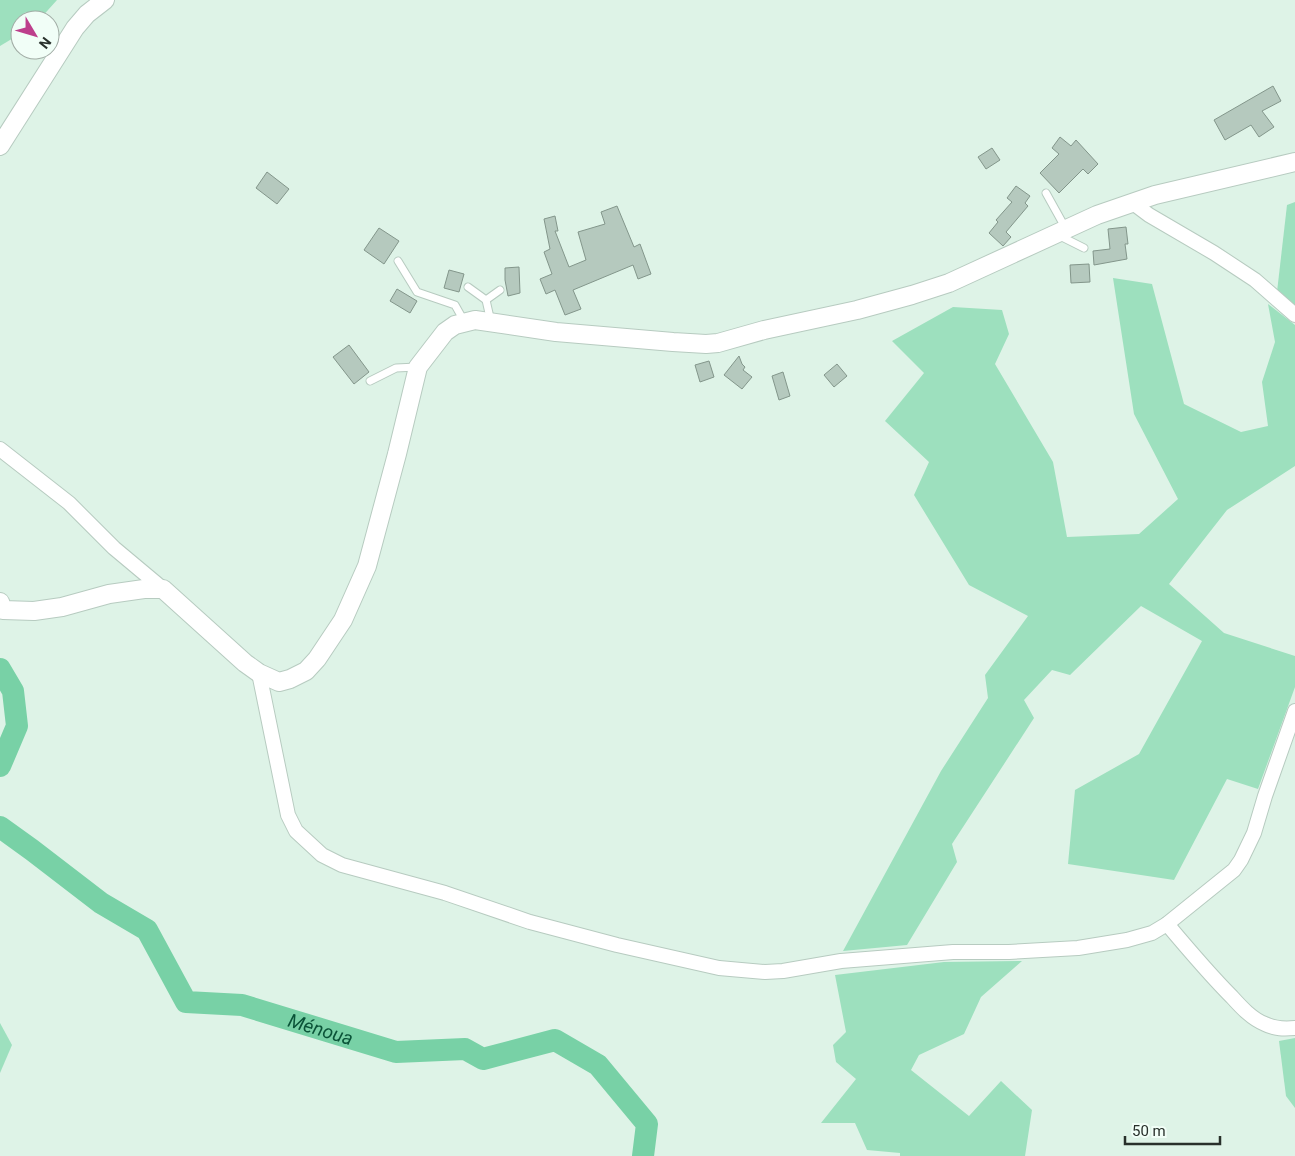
<svg xmlns="http://www.w3.org/2000/svg" width="1295" height="1156" font-family="Roboto,sans-serif">
  <style>
    .green { fill: #9de0be }
    .lines { fill: none; stroke-linecap: round; stroke-linejoin: round }
    .river { stroke: #78d1a6; stroke-width: 22 }
    .building { fill: #b5c9be; stroke: #83968b }
    .service-casing { stroke: #b7cbc0; stroke-width: 9 }
    .minor-casing { stroke: #b7cbc0; stroke-width: 16 }
    .tertiary-casing { stroke: #b7cbc0; stroke-width: 20 }
    .service { stroke: #fff; stroke-width: 7 }
    .minor { stroke: #fff; stroke-width: 14 }
    .tertiary { stroke: #fff; stroke-width: 18 }
    .labels { text-anchor: middle; dominant-baseline: central; stroke-width: 4.5; stroke-linejoin: round; paint-order: stroke }
    .water-label { font-size: 19px; font-style: italic; fill: #0a5338; stroke: #f1fef7 }
  </style>
  <rect width="100%" height="100%" fill="#def3e7"/>
  <!-- green -->
  <g class="green">
    <polygon points="0,0 57,0 39,20 20,20 20,34 0,46"/>
    <polygon points="1295,202 1295,306 1277,292 1287,205"/>
    <polygon points="1113,278 1152,284 1184,404 1241,432 1268,426 1262,382 1275,342 1268,304 1295,325 1295,466 1227,510 1169,584 1224,633 1295,656 1295,687 1258,789 1227,779 1174,880 1068,864 1075,790 1139,754 1202,641 1141,606 1070,675 1052,670 1024,700 1034,718 952,844 957,862 907,945 843,951 941,771 988,698 985,675 1028,616 969,585 914,495 929,462 885,421 924,373 892,341 953,307 1002,310 1009,334 995,364 1053,462 1067,537 1139,534 1178,499 1134,414"/>
    <polygon points="1022,961 981,997 964,1034 919,1055 911,1070 969,1116 1001,1081 1032,1110 1025,1156 900,1156 900,1153 867,1150 855,1123 821,1123 856,1079 836,1062 833,1045 846,1032 835,975 944,962"/>
    <polygon points="0,1023 12,1045 0,1073"/>
    <polygon points="1295,1038 1295,1108 1286,1096 1279,1041"/>
  </g>
  <g class="lines">
    <!-- river -->
    <g class="river">
      <polyline points="0,669 13,691 17,726 0,766"/>
      <path id="s1" d="M0,827l32,23 69,53 46,27 39,72 56,3 154,47 69,-3 18,10 72,-19 43,25 49,59 -4,32"/>
    </g>
  </g>
  <!-- building -->
  <g class="building">
    <polygon points="1273,86 1281,101 1262,111 1274,127 1259,137 1251,125 1225,140 1214,120"/>
    <polygon points="1060,137 1071,146 1076,140 1098,164 1088,174 1083,169 1059,193 1040,173 1059,154 1052,148"/>
    <polygon points="992,148 1000,160 986,169 978,157"/>
    <polygon points="267,172 289,189 277,204 256,188"/>
    <polygon points="1016,186 1030,196 1025,203 1028,206 1006,232 1011,237 1003,246 989,233 998,222 996,220 1012,202 1007,198"/>
    <polygon points="617,206 634,247 640,244 651,274 638,279 633,265 573,290 581,309 565,315 555,290 546,294 540,279 552,274 544,252 550,249 544,219 555,216 558,231 555,231 569,267 586,260 578,232 605,224 601,212"/>
    <polygon points="1126,227 1128,244 1125,244 1127,259 1094,265 1093,251 1110,249 1108,229"/>
    <polygon points="379,228 399,241 384,264 364,250"/>
    <polygon points="1089,264 1090,282 1071,283 1070,265"/>
    <polygon points="519,267 520,293 508,296 505,280 505,268"/>
    <polygon points="449,270 464,274 459,292 444,288"/>
    <polygon points="397,289 417,301 410,313 390,301"/>
    <polygon points="349,345 369,372 354,384 333,357"/>
    <polygon points="739,356 742,364 745,367 743,370 752,377 742,389 724,375"/>
    <polygon points="709,361 714,377 700,382 695,365"/>
    <polygon points="837,364 847,376 834,387 824,375"/>
    <polygon points="783,372 790,396 779,400 772,376"/>
  </g>
  <g class="lines">
    <defs>
      <g id="service">
        <polyline points="1046,193 1066,229"/>
        <polyline points="1058,235 1084,248"/>
        <polyline points="398,261 417,292 455,305 464,321"/>
        <polyline points="468,287 486,300 500,290"/>
        <polyline points="486,300 491,322"/>
        <polyline points="370,381 396,368 417,367"/>
      </g>
      <g id="minor">
        <polyline points="1133,203 1149,215 1214,253 1255,280 1295,315"/>
        <polyline points="0,449 69,503 114,548 163,589"/>
        <polyline points="259,673 288,815 296,831 322,855 342,865 445,893 530,922 617,945 719,968 765,972 783,971 841,961 953,952 1009,952 1078,948 1127,940 1152,933 1167,924 1234,870 1241,860 1254,833 1265,796 1295,711"/>
        <path d="M1167,924c21,25 42,50 65,73 9,10 20,22 33,27 10,5 19,5 30,4"/>
      </g>
      <g id="tertiary">
        <polyline points="0,146 75,28 87,14 105,0"/>
        <polyline points="0,602 3,610 34,611 62,607 109,594 144,589 163,589 245,663 259,673 279,682 290,679 306,671 317,659 343,620 367,566 397,454 418,367 445,332 455,325 475,320 556,332 673,342 706,344 718,343 764,330 857,310 912,295 949,283 1097,215 1155,195 1295,162"/>
      </g>
    </defs>
    <!-- service casing -->
    <use href="#service" class="service-casing"/>
    <!-- minor casing -->
    <use href="#minor" class="minor-casing"/>
    <!-- tertiary casing -->
    <use href="#tertiary" class="tertiary-casing"/>
    <!-- service -->
    <use href="#service" class="service"/>
    <!-- minor -->
    <use href="#minor" class="minor"/>
    <!-- tertiary -->
    <use href="#tertiary" class="tertiary"/>
  </g>
  <g class="labels">
    <!-- water labels -->
    <g class="water-label">
      <text stroke="none"><textPath href="#s1" startOffset="400">Ménoua</textPath></text>
    </g>
  </g>
  <!-- north arrow -->
  <g transform="translate(35 35) rotate(128)"><circle r="24" fill="#f1fef7" stroke="#a1aca5"/>
  <path d="M0-4L9 19L0 12L-9 19Z" fill="#bd3f8c"/>
  <text y="-8" font-size="14" font-weight="bold" text-anchor="middle" fill="#28302b">N</text>
  </g>
  <!-- scale -->
  <path d="M1125 1136v8h95v-8" fill="none" stroke="#28302b" stroke-width="2.5"/>
  <text x="1132" y="1136" font-size="15" fill="#28302b" stroke="#f1fef7" stroke-width="4" paint-order="stroke">50 m</text>
</svg>
